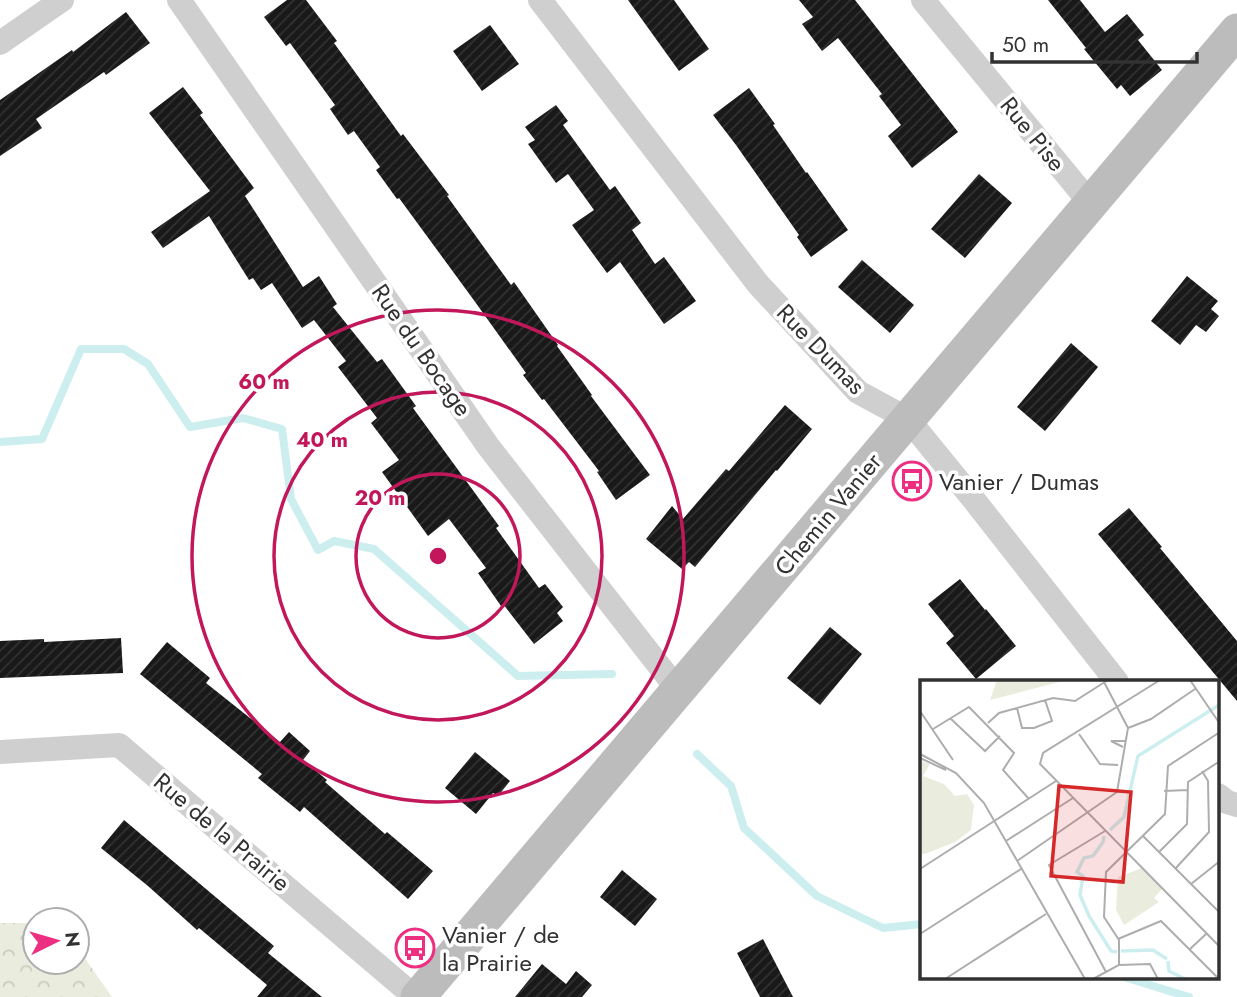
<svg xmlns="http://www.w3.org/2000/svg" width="1237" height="997" font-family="Jost,sans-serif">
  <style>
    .forest { fill: url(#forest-crowns) }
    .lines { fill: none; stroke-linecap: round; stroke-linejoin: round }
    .stream { stroke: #cceeef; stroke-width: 8 }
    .building { fill: url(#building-hatch) }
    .street { stroke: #cfcfcf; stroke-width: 24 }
    .secondary { stroke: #bcbcbc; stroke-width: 35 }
    .ring { fill: none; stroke: #c2185b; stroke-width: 3.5 }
    .labels { text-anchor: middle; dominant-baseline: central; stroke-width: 7; stroke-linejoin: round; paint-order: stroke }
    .street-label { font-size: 24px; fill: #323232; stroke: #fff }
    .poi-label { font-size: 24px; fill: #323232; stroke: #fff; text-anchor: start }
    .inset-river { fill: none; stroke: #cceeef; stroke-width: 3.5 }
    .inset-road { fill: none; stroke: #adadad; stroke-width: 2 }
    .view { fill: #d62828; fill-opacity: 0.15; stroke: #d62828; stroke-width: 3.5 }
    .inset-edge { fill: none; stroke: #323232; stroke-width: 3.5 }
    .centre { fill: #c2185b; stroke: #fff; stroke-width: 3.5 }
    .ring-label { font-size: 21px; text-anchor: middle; font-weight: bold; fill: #c2185b; stroke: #fff; stroke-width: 7; stroke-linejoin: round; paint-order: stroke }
  </style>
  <defs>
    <pattern id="forest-crowns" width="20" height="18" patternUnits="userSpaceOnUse" patternTransform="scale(1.75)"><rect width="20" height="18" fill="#eaecdd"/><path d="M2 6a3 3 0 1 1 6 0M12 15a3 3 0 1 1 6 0" fill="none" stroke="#c9cbbe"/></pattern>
    <pattern id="building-hatch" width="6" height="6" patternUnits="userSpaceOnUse" patternTransform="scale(1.75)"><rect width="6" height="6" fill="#191919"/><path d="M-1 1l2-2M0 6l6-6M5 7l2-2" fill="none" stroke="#323232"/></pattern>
  </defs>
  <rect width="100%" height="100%" fill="#fff"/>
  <!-- forest -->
  <polygon class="forest" points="0,923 35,923 35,962 77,962 77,947 112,997 0,997"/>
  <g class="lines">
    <!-- stream -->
    <g class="stream">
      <polyline points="0,442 42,439 81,349 124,349 148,364 190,427 243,418 282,429 291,499 318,550 334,541 374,549 518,676 612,674"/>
      <polyline points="697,754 731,786 744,828 817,896 883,928 922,924"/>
      <polyline points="1127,978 1189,997"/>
    </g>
  </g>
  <!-- building -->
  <g class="building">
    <polygon points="287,0 306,0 337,41 334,43 401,136 403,134 449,195 447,196 511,285 514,282 558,345 557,346 592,395 591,396 650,475 616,500 597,472 599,471 544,399 542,400 523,375 526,373 473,299 399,198 397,199 376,170 380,167 354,131 348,135 330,109 335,105 290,43 286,46 264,17"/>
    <polygon points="628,0 674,0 709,49 679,71"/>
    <polygon points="799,0 855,0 958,132 912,168 888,136 901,125 879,96 882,94 838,38 822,51 802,24 813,17"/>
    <polygon points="1048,0 1080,0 1105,32 1127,14 1144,35 1138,40 1162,70 1130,96 1121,85 1117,89 1084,49 1086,48"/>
    <polygon points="126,12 150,43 106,75 104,72 36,119 42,128 0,156 0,100 72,50 73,52"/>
    <polygon points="490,25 519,64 482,91 453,51"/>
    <polygon points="183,87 203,113 200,115 254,188 245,196 303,287 319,276 337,304 333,307 377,362 382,359 416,406 413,408 499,526 496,528 539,588 545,584 563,607 557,613 563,621 534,644 503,604 501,606 478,573 486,568 449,519 428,536 382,472 399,460 371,423 377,418 338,367 346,361 314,320 302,328 272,283 261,290 253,278 249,280 209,216 163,248 151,232 210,191 149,113"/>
    <polygon points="749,88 775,124 773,125 806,173 807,172 848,230 811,257 797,237 799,235 736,145 713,115"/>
    <polygon points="556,105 568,121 563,125 610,190 615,186 641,223 632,230 655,264 664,257 696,301 664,324 620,262 607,273 572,225 594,210 568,174 556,183 528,144 535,140 525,127"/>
    <polygon points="979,174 1012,203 965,258 931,229"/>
    <polygon points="862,260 914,305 890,333 838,287"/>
    <polygon points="1187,276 1218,301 1211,309 1219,316 1206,332 1196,325 1180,345 1151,321"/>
    <polygon points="1071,343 1098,367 1045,431 1017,407"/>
    <polygon points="785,405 812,429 777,471 776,470 695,567 689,562 682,569 646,539 672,506 683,519 726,469 729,471"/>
    <polygon points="1129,508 1162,547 1160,548 1237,641 1237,701 1098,534"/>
    <polygon points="960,579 985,610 986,609 1016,646 976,679 946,643 954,636 928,604"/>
    <polygon points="830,627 862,654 820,705 787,678"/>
    <polygon points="121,638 123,673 0,678 0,641 44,639 44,642"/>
    <polygon points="167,642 210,678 206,683 280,742 289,732 310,751 303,760 327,780 325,782 385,834 387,832 433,871 408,899 304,807 300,812 258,778 262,774 140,674"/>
    <polygon points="475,752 510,781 498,796 493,793 476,814 445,788"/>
    <polygon points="124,820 274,946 268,953 322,997 257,997 267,985 199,928 197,930 148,886 101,848"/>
    <polygon points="622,870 657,899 635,926 600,897"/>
    <polygon points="763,939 793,997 760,997 737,953"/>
    <polygon points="542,964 566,984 576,971 592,985 582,997 515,997"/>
  </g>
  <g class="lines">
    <!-- street -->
    <g class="street">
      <polyline points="179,0 488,446 678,690"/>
      <polyline points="540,0 758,284 858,392 908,419 974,500 1117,682"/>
      <polyline points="923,0 1091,204"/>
      <polyline points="0,43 62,0"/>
      <polyline points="0,752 119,745 415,997"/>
      <polyline points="1218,795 1227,802 1237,805"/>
    </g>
    <!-- secondary -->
    <polyline class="secondary" points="418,997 1237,31"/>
  </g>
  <!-- distance rings -->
  <g class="ring">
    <circle cx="438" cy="556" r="82"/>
    <circle cx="438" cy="556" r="164"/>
    <circle cx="438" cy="556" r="246"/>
  </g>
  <!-- icons -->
  <defs>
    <symbol id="bus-ring" viewBox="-11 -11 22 22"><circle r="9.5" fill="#fff" stroke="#ee2e80" stroke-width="1.5"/><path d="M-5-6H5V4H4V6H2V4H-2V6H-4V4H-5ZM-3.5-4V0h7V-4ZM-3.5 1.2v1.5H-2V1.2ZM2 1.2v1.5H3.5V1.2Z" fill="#ee2e80"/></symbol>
  </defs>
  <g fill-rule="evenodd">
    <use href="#bus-ring" x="890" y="459" width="44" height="44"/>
    <use href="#bus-ring" x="393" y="926" width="44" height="44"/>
  </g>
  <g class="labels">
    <!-- street labels -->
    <g class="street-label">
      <text transform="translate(1033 134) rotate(51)">Rue Pise</text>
      <text transform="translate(821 349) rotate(46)">Rue Dumas</text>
      <text transform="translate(422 350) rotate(55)">Rue du Bocage</text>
      <text transform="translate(828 514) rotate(-50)">Chemin Vanier</text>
      <text transform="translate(222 832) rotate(40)">Rue de la Prairie</text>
    </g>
    <!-- poi labels -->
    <g class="poi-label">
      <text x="939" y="481">Vanier / Dumas</text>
      <text x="442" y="934">Vanier / de<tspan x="442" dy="28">la Prairie</tspan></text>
    </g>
  </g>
  <!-- overview -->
  <g transform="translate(920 680)">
    <rect width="299" height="299" fill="#fff"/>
    <path d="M77,0h70l-77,20zM0,81l10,3 -7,12 21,8 11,12 12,-2 7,11 -3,25 -16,12 -30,12h-5zM222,188l20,21 -8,9 5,4 -35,23 -8,-15 2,-33z" fill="#eaecdd"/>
    <path class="inset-river" d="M190,150l14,-13 14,-61 81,-51M184,156l-1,6 -10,14 -9,2 -7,14 6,4 -3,19 9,21 22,35 6,1M201,271l32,-1 14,9M248,281l1,10 16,8"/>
    <path class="inset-road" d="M240,0l-117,73 -3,11 180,183M270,0l30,44M97,28l5,20h12l18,-7 -7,-21M0,31l33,49M30,38l35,33 15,-15M68,43l11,-10 54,-15 22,3 33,-21M208,48l23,-9 44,-30M13,49l36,-22 45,46 -11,17 26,29M159,54l21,30 18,1M203,67l-12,-6h14M0,74l36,19 28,30 101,176M0,78l26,12M244,111l23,-1M185,151l-56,34 57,107M223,156l77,77M86,161l67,-43M239,172l28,-28 1,-42 32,-21M97,181l100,-69 11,-64 -24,-46M0,189l136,-88M255,189l34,-37 -1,-51 -6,-10M271,204l29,-23M0,254l101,-65M198,259l43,-18 58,58M269,270l17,-16M199,285l31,-1 8,15M25,299l101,-65M173,299l26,-14v-25l-15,-23 2,-45 59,-58 3,-48 52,-34"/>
    <path class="view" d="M139,106l72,6 -8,90 -72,-6z"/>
    <rect width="299" height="299" class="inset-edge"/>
  </g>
  <circle cx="438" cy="556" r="10" class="centre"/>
  <g class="ring-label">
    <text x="264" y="389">60 m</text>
    <text x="322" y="447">40 m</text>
    <text x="380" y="505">20 m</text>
  </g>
  <!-- north arrow -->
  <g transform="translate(56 941) rotate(85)"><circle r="33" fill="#ffffff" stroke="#adadad" stroke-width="2"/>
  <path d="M0-5L12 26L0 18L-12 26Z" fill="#ee2e80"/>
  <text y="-10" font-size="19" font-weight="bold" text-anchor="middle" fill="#323232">N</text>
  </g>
  <!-- scale -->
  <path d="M992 52v10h205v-10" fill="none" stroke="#323232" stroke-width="3.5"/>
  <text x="1002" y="52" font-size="21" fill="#323232" stroke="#ffffff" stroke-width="5" paint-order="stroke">50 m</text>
</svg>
